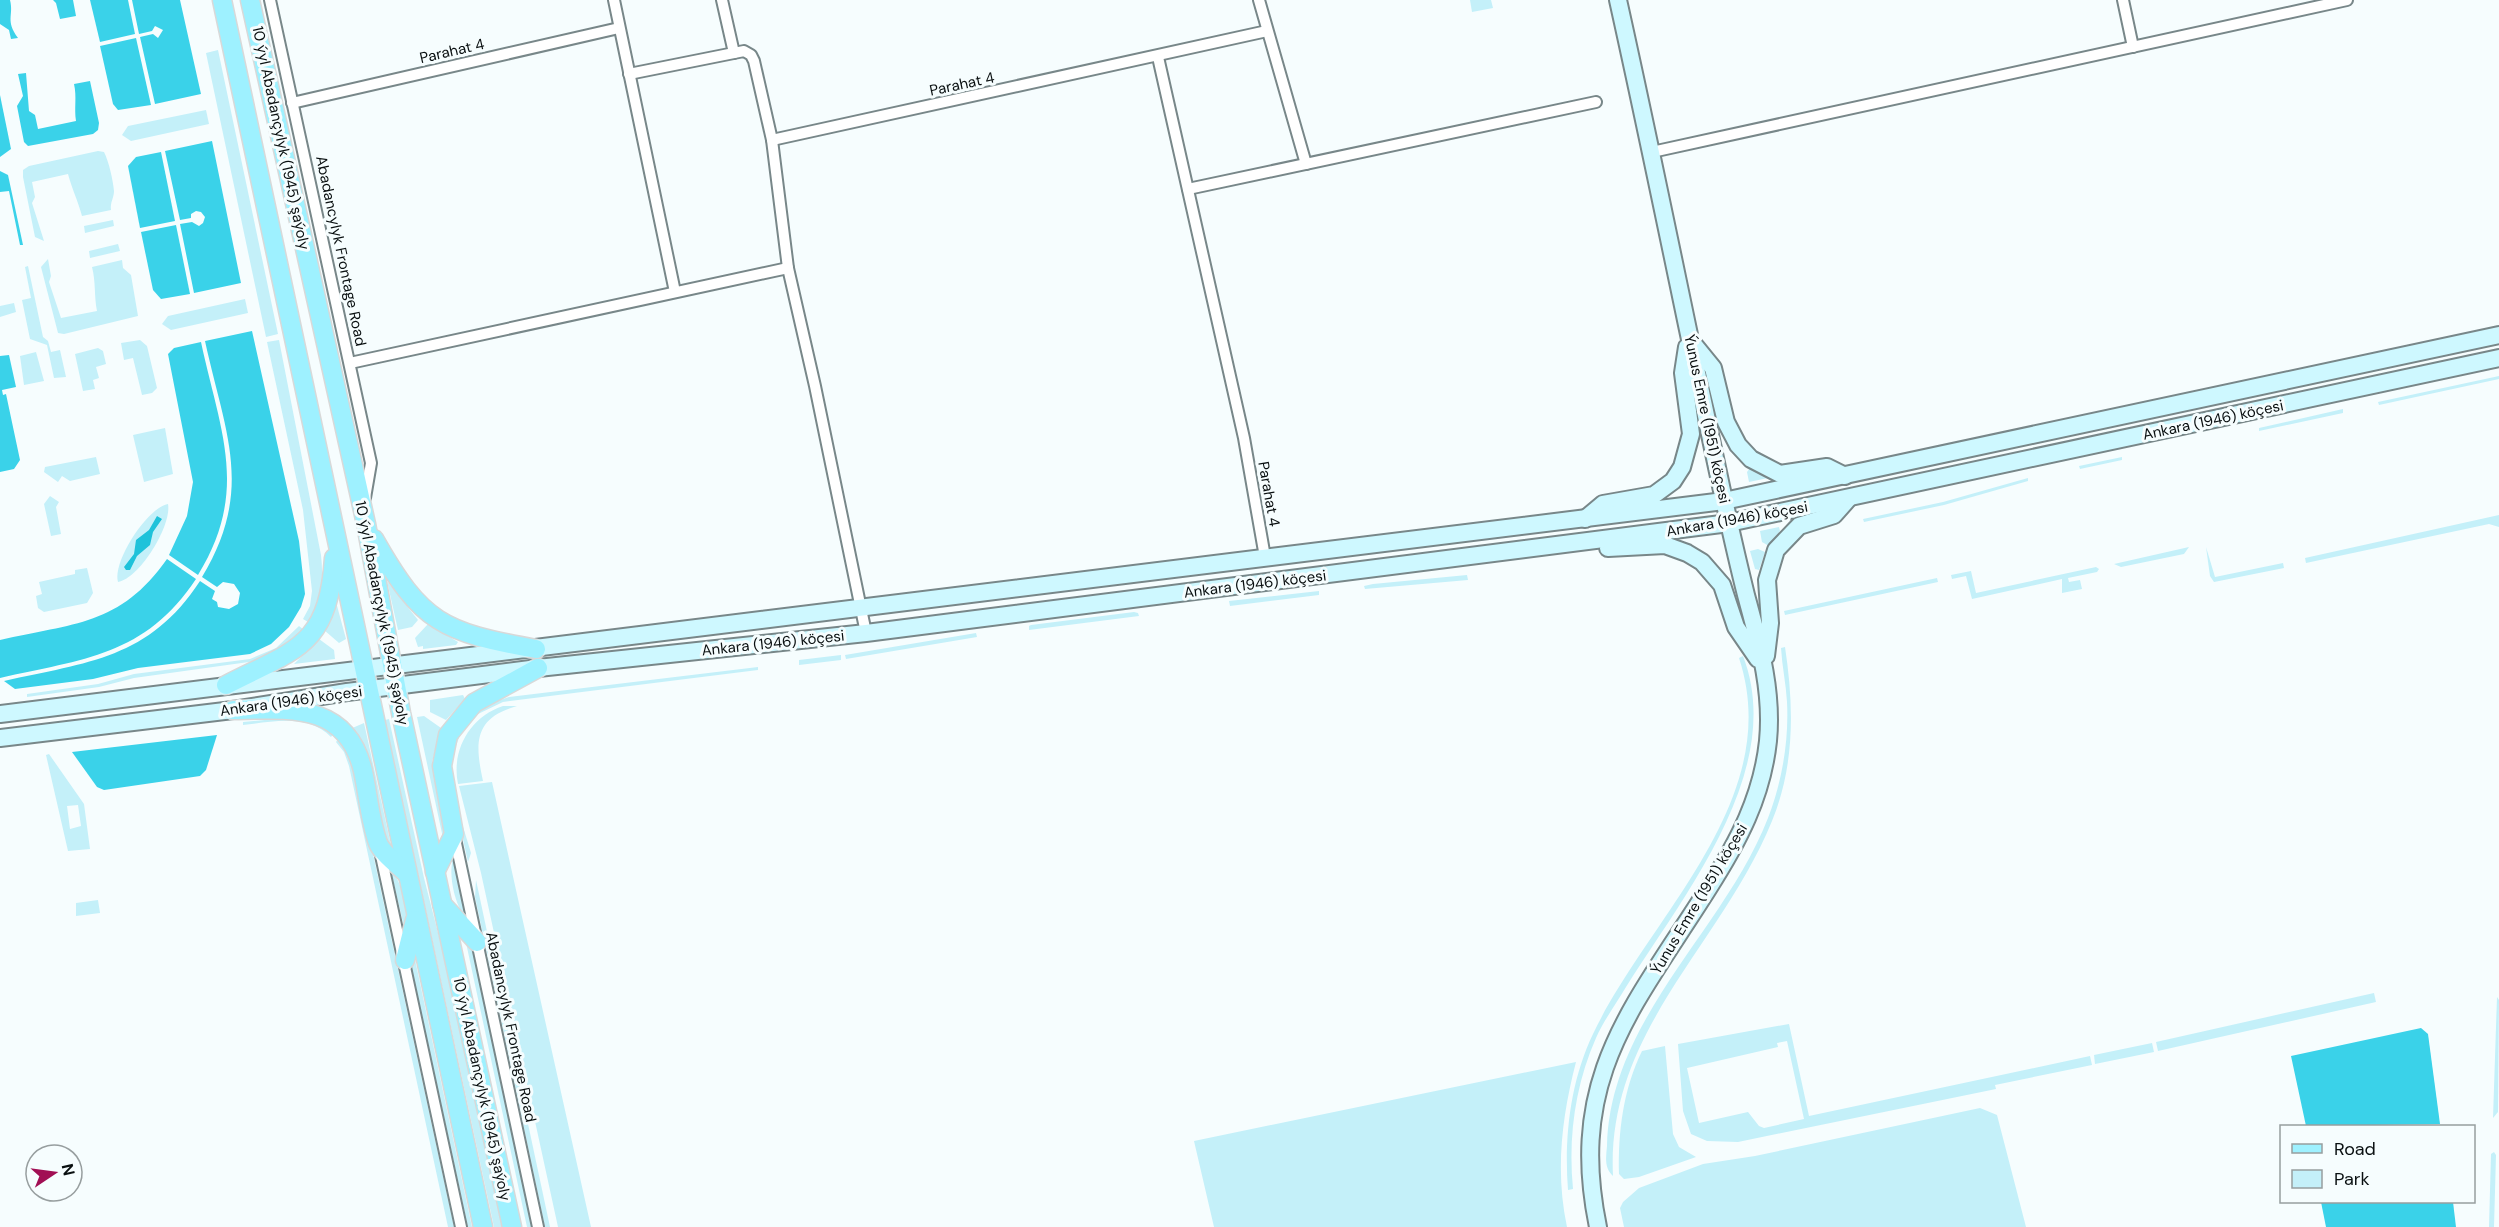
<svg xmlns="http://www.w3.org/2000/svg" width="2499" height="1227" font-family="'DM Sans',sans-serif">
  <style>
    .green { fill: #c4f0f9; fill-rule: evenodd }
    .forest { fill: #3ad2e9 }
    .water { fill: #1ec2da }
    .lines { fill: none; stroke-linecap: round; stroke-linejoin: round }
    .street-casing { stroke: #788789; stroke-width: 14 }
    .secondary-casing { stroke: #788789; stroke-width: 20 }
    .primary-casing { stroke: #d8d9d9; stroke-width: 21 }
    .street { stroke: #fff; stroke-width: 10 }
    .secondary { stroke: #cef8ff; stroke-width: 16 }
    .primary { stroke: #9ef1ff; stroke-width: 18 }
    .labels { text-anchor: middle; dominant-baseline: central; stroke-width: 6; stroke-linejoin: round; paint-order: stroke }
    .street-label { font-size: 15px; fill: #090f10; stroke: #f6fdfe }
  </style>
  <rect width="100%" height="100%" fill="#f6fdfe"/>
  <!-- green -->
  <g class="green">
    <polygon points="1470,0 1491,0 1493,8 1472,12"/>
    <polygon points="218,50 278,334 266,337 206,53"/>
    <polygon points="206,110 209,124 131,141 122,135 128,126"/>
    <path d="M98,151l6,1c5,10 9,28 10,39 0,7 -4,11 -3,19l-29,6c-4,-15 -10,-27 -14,-42l-36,8 3,15 -3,6 12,38 -9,-4 -12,-60v-7l6,-4z"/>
    <polygon points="113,220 114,226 85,233 84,226"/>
    <polygon points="118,244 120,251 90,258 89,251"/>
    <path d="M48,259l3,17 -2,6 12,36 36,-7c-3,-15 -1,-28 -5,-44l30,-7 1,8 8,7 7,41 -74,18 -6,-1 -17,-66z"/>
    <polygon points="28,266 43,337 48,341 51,352 60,350 66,377 54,378 47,345 30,339 22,300 31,298 25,267"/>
    <polygon points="245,299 248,313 171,330 162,324 168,316"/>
    <polygon points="14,303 16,312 0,317 0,306"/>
    <polygon points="140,340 147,346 157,388 152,393 142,395 133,358 124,360 121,343"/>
    <path d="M279,340l42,215c3,26 0,45 -13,67l-5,-3 7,-13 2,-15 -9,-81 -36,-168z"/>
    <polygon points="98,348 103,351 106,364 96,367 99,378 93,380 95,389 83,391 75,354"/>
    <polygon points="36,352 44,381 24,385 20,356"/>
    <polygon points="2499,376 2499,379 2379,405 2378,402"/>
    <polygon points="2343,409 2343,413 2259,431 2259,428"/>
    <polygon points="165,428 173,474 144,482 133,435"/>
    <polygon points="96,457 100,474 70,481 62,476 58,482 44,472 45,467"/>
    <polygon points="2122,457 2122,460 2080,469 2079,466"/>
    <polygon points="1750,468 1768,478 1749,482 1747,472"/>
    <polygon points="2028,478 2028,481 1944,505 1864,522 1863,519 1943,502"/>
    <polygon points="50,496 59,502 56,507 61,534 51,536 44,504"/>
    <path d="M168,504c4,21 -28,74 -50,78 -6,-20 29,-74 50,-78z"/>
    <polygon points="2499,515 2499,527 2489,524 2306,563 2305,558"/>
    <polygon points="1779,527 1780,531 1769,546 1762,542 1760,531"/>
    <polygon points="2189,547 2184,554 2121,567 2114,564"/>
    <polygon points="2206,547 2215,577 2283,563 2284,568 2214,582 2210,576"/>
    <polygon points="1758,549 1765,552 1759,570 1755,569 1750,551"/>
    <polygon points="2096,567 2099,569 2097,572 2068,578 2069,582 2080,580 2082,589 2062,593 2062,579 1972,599 1966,576 1952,579 1951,575 1971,571 1976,593"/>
    <polygon points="87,568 93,593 87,603 44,612 38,608 36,596 42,594 39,582 75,574 75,570"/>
    <polygon points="1467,575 1468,580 1365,589 1364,586 1373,584"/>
    <polygon points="1937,578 1938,582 1785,615 1784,611"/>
    <polygon points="387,581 418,620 412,627 398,630"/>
    <polygon points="1319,591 1319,595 1230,606 1229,601"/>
    <polygon points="336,602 346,639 339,643 324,630"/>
    <polygon points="1134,612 1138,613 1139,616 1029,630 1029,626 1031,625"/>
    <polygon points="428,624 458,642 456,645 423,649 423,646 418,647 415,638"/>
    <polygon points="299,626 304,630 292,643 256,661 134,678 99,687 27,697 27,694 98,684 134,674 250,659 276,648"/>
    <polygon points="976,633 977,637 846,659 845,655"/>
    <polygon points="319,639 334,650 335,659 294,664"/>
    <path d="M1785,647c9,59 10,118 -13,174 -51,125 -166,210 -159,355 -9,-8 -7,-19 -6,-30 3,-128 117,-215 161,-328 14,-36 21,-77 19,-116 -1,-18 -5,-36 -6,-54z"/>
    <polygon points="841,655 841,660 799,665 799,660"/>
    <path d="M1743,656c44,114 -60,240 -117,331 -10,17 -22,33 -30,51 -21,47 -28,100 -23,151l-5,1c-4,-52 2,-108 25,-156 55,-116 193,-234 146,-376z"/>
    <path d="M758,667v3l-255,32 -25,12 -14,16 -3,-1c14,-16 27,-26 48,-32z"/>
    <polygon points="463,695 465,699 446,720 430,712 430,700"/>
    <path d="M503,706h14c-44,12 -42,38 -34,75l-25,3c-7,-34 12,-67 45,-78z"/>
    <polygon points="424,716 441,728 432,762 446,831 443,838 417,717"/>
    <path d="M286,718h18l30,15 -3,4c-24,-24 -58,-15 -88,-12v-3z"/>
    <polygon points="389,719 424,878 458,1011 504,1227 494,1227 385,720"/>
    <polygon points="364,723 391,845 390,847 387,843 350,729"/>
    <path d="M456,737l3,1c-17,37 2,79 12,115l-3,9 -20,-90z"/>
    <polygon points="339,738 344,743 355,771 454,1227 448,1227 349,766 344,752 336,742"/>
    <path d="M49,754l35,50 6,45 -22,2 -22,-96zM78,805l3,21 -11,3 -3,-23z"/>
    <polygon points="492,782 591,1227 558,1227 481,873 459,786"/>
    <path d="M453,859h1l13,61c-12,-13 -19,-45 -14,-61z"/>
    <path d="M390,867c13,18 19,43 15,64z"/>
    <polygon points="476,880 550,1227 545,1227 475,897"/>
    <polygon points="98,900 100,913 76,916 76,903"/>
    <polygon points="465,938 473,950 532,1227 527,1227"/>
    <polygon points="413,950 472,1227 468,1227 410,961"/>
    <polygon points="2374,993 2376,1002 2158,1051 2156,1042"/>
    <polygon points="2497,997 2499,1000 2498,1112 2493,1118"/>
    <path d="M1789,1024l20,92 281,-60 2,9 -97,20 1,4 -258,53 -31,-1 -16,-7 -8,-23 -5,-67zM1787,1041l17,78 -40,9 -5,-2 -11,-14 -49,11 -12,-55 91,-21 -1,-4z"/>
    <polygon points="2152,1043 2154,1052 2095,1064 2094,1055"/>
    <path d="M1665,1046l8,88 6,13 17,10 -57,20 -15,2 -5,-5c-1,-42 4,-84 23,-123z"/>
    <path d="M1576,1062c-14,54 -21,109 -9,165h-353l-20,-86z"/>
    <polygon points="1980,1108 1997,1115 2026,1227 1624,1227 1620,1208 1623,1202 1639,1188 1703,1164 1755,1156"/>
    <polygon points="2494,1152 2496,1155 2494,1227 2489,1227 2491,1154"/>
  </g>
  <!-- forest -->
  <g class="forest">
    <path d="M0,0h10c4,16 -5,20 8,38l-7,1 -2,-9 -9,-6z"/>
    <polygon points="53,0 73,0 76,16 60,19 56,3"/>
    <polygon points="90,0 128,0 135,34 100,42"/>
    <polygon points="132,0 180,0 201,94 155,104 140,37 153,34 158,38 163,30 155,26 152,31 139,34"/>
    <polygon points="136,38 151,105 118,110 113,104 100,46"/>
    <path d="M26,73l3,38 6,4 3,14 38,-8c-2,-13 1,-24 -2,-37l16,-3 9,42 -1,7 -5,4 -65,12 -4,-4 -7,-36 6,-10 -5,-22z"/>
    <polygon points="0,95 11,149 0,157"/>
    <polygon points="212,141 241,283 194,293 180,224 192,222 199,226 203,223 205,217 201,212 196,211 191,214 191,218 180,220 165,151"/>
    <polygon points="161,152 175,221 140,228 128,166 136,157"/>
    <polygon points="0,171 8,175 23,245 20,245 9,191 0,192"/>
    <polygon points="176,225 190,294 161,299 153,290 141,232"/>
    <path d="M252,331l47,210 6,53 -4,13 -12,20 -18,17 -21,10 -112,14 -45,11 -78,10 -11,-8c84,-19 145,-22 196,-100l15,10 -3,8 5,3 1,5 11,2 9,-5 2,-11 -6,-9 -11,-2 -6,5 -15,-10c53,-88 23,-144 3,-236z"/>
    <path d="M201,342c19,89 49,148 -3,233l-29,-20 18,-39 6,-34 -25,-128 6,-6z"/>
    <polygon points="9,355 16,387 2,390 3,395 6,394 20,460 14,469 0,472 0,356"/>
    <path d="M167,559l29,20c-51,77 -113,80 -196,99v-38c73,-17 120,-14 167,-81z"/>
    <polygon points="217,735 206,770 200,776 104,790 97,787 72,752"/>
    <polygon points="2421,1028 2428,1034 2440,1124 2306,1126 2291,1056"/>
    <polygon points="2321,1202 2453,1202 2456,1227 2326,1227"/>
  </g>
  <!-- water -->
  <polygon class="water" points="157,516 162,519 153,532 150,545 137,556 130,570 126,570 124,567 134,554 136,540 149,530"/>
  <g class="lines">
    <defs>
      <g id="street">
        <polyline points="270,0 371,463 365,498"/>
        <polyline points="614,0 675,292"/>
        <polyline points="722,0 734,53"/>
        <polyline points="1259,0 1306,164"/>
        <polyline points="2123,0 2133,47"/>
        <polyline points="1158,57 1244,438 1265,557"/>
        <polyline points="629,74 744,51 751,55 754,61 772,140 788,268 815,386 866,633"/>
        <polyline points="292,103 619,28"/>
        <polyline points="772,140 1267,31"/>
        <polyline points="1652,152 2347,0"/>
        <polyline points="1188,189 1596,102"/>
        <polyline points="350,363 788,268"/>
        <polyline points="454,834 538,1227"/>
        <polyline points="380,851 461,1227"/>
      </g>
      <g id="secondary">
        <polyline points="1691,341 1713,368 1726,422 1738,445 1751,459 1780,474 1827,467 1845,476"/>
        <polyline points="1585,519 1603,504 1654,495 1673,481 1682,467 1691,434 1683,373 1687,347"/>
        <polyline points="1608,548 1665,545 1687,553 1702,562 1722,585 1736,627 1758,659"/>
        <polyline points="1766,656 1770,623 1767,580 1776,550 1799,526 1834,515 1849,498"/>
        <polyline points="0,714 1724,501 2499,335"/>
        <polyline points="0,738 233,710 347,692 538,668 866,633 1729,523 2499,358"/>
        <path d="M1598,1227c-31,-150 35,-219 110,-338 30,-47 54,-92 60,-148 5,-51 -9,-98 -22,-146 -8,-32 -15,-63 -22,-95 -36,-166 -69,-334 -106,-500"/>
      </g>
      <g id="primary">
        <polyline points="222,0 483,1227"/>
        <polyline points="250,0 366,524 401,713 512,1227"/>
        <path d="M374,539c48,85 69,93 162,110"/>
        <path d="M226,685c70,-36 102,-38 108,-127"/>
        <path d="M233,710c56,-1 114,-8 130,61 5,23 7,50 15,72 4,10 20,22 28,30"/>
        <polyline points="435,872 454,834 442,766 448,735 474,703 538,668"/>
        <polyline points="442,904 477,942"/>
        <polyline points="405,960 415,920"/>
      </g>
    </defs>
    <!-- street casing -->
    <use href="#street" class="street-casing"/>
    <!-- secondary casing -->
    <use href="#secondary" class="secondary-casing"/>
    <!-- primary casing -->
    <use href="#primary" class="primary-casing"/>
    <!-- street -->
    <use href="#street" class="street"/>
    <!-- secondary -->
    <use href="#secondary" class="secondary"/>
    <!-- primary -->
    <use href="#primary" class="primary"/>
  </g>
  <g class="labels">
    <!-- street labels -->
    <g class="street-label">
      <text transform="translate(452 51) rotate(-13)">Parahat 4</text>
      <text transform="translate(962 84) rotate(-12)">Parahat 4</text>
      <text transform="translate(281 138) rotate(78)">10 ýyl Abadançylyk (1945) şaýoly</text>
      <text transform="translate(341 251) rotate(78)">Abadancylyk Frontage Road</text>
      <text transform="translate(1707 419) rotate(78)">Ýunus Emre (1951) köçesi</text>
      <text transform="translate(2213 420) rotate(-12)">Ankara (1946) köçesi</text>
      <text transform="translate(1269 494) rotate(80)">Parahat 4</text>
      <text transform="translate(1737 519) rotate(-10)">Ankara (1946) köçesi</text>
      <text transform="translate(1255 584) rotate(-7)">Ankara (1946) köçesi</text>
      <text transform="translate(382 613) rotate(79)">10 ýyl Abadançylyk (1945) şaýoly</text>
      <text transform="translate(773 643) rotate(-6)">Ankara (1946) köçesi</text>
      <text transform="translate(291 701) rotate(-8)">Ankara (1946) köçesi</text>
      <text transform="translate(1699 899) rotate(-59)">Ýunus Emre (1951) köçesi</text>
      <text transform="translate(511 1027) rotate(78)">Abadancylyk Frontage Road</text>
      <text transform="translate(482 1089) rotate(78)">10 ýyl Abadançylyk (1945) şaýoly</text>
    </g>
  </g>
  <!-- legend -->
  <rect x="2280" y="1125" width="195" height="78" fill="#f6fdfe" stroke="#979e9f" stroke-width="1.5"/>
  <rect x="2292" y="1144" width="30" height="9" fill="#9ef1ff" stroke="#979e9f" stroke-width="1.5"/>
  <text x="2334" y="1155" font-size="18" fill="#090f10">Road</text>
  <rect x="2292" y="1170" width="30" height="18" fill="#c4f0f9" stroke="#979e9f" stroke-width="1.5"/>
  <text x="2334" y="1185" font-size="18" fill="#090f10">Park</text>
  <!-- north arrow -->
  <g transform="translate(54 1173) rotate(77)"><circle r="28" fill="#f6fdfe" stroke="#979e9f" stroke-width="1.5"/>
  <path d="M0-4.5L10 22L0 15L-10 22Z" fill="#a10f54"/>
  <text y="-9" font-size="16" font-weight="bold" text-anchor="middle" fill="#090f10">N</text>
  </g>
</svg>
